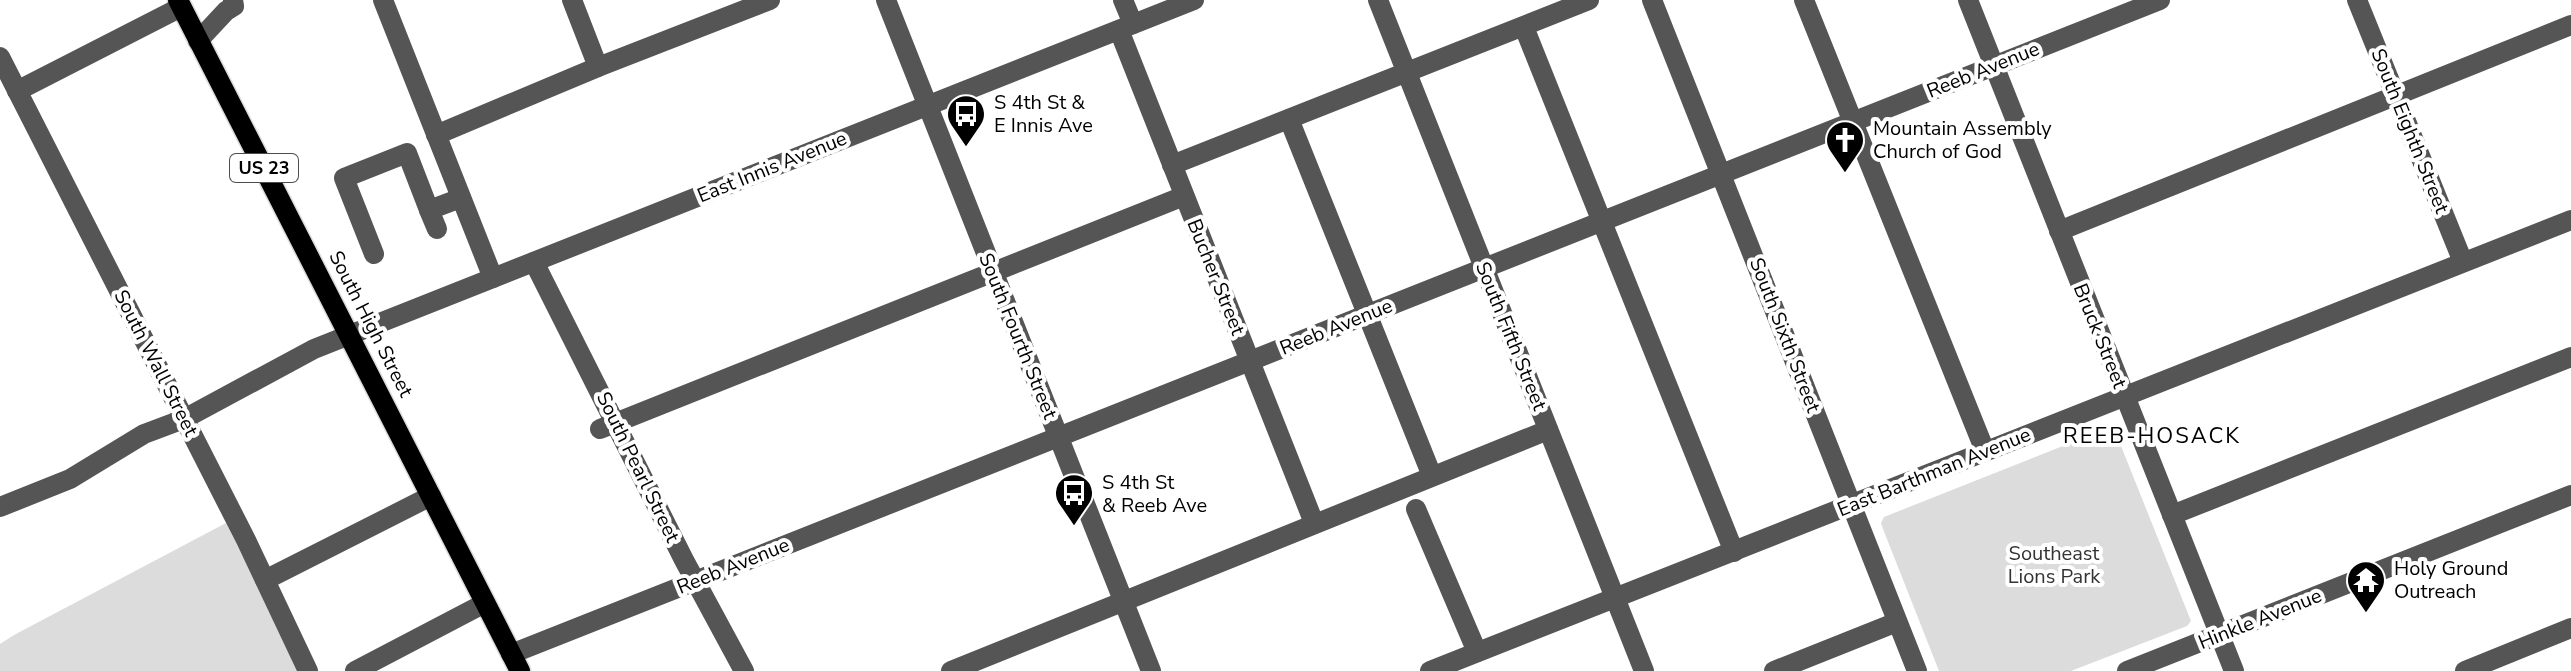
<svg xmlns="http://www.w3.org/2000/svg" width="2571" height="671" font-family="'Nunito Sans',sans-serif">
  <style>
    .green { fill: #dcdcdc }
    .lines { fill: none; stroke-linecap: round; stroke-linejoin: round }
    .major-casing { stroke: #dbdbdb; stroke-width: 23 }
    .minor { stroke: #555; stroke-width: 20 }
    .major { stroke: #000; stroke-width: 20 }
    .labels { text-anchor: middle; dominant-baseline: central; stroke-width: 8; stroke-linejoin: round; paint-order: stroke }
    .shield { fill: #fff; stroke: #4c4c4c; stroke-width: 2 }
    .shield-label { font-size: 18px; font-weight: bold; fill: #000 }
    .street-label { font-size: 20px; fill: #000; stroke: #fff }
    .poi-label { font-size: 20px; fill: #000; stroke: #fff; text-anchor: start }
    .park-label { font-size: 20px; fill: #333; stroke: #fff }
    .neighbourhood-label { font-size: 22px; letter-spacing: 2px; fill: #000; stroke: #fff }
  </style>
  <rect width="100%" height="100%" fill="#fff"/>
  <!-- green -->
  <g class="green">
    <polygon points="2113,426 2191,621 2187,626 2071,671 1939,671 1883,529 1881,523 1884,517"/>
    <polygon points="226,523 301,671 0,671 0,644 14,635"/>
  </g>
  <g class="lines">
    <defs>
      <polyline id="major" points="178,0 520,671"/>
    </defs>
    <!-- major casing -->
    <use href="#major" class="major-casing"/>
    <!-- minor -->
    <g class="minor">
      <polyline points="383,0 493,278"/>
      <polyline points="572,0 598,67"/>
      <polyline points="886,0 1151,671"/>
      <polyline points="1123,0 1133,24"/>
      <polyline points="1378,0 1644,671"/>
      <polyline points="1652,0 1917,671"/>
      <polyline points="1804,0 1985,451"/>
      <polyline points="1968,0 2234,671"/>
      <polyline points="2357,0 2463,262"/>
      <polyline points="1524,27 1734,552"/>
      <polyline points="1119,30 1314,523"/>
      <polyline points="198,41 226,11 234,6 233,0"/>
      <polyline points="0,57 246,540 308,671"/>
      <polyline points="17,91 181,7"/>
      <polyline points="1289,119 1432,476"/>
      <polyline points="436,135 598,67 770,0"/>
      <polyline points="1172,165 1589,0"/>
      <polyline points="437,229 429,210 461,198"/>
      <polyline points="2059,231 2571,25"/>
      <polyline points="374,254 344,178 407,153 429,210"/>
      <polyline points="534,262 684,560 744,671"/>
      <polyline points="600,429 1184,196"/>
      <polyline points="0,507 70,479 144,434 184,419 314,349 1194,0"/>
      <polyline points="1416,509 1477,652"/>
      <polyline points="2172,515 2571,357"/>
      <polyline points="265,580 431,496"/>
      <polyline points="511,654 2160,0"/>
      <polyline points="355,671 485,603"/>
      <polyline points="951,671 1548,430"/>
      <polyline points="1430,671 2571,220"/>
      <polyline points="1774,671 1897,622"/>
      <polyline points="2127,671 2571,495"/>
      <polyline points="2465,671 2571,628"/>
    </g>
    <!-- major -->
    <use href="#major" class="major"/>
  </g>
  <!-- icons -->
  <defs>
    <symbol id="bus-pin" viewBox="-11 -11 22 30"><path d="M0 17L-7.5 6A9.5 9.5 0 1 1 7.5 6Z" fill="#000" stroke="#fff"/><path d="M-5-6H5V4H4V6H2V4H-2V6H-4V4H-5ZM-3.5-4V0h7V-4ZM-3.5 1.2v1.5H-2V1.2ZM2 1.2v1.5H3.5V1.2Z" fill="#fff"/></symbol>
    <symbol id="church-pin" viewBox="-11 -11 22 30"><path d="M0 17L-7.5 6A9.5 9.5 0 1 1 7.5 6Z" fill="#000" stroke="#fff"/><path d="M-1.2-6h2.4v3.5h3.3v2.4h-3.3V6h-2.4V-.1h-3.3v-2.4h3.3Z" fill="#fff"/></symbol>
    <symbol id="temple-pin" viewBox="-11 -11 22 30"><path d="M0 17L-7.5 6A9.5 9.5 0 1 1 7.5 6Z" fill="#000" stroke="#fff"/><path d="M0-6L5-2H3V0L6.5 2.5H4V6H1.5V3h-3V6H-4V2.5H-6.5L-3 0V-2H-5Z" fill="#fff"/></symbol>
  </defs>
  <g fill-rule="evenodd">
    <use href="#bus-pin" x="944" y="92" width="44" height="60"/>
    <use href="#church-pin" x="1823" y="118" width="44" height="60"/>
    <use href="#bus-pin" x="1052" y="471" width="44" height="60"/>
    <use href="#temple-pin" x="2344" y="558" width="44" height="60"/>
  </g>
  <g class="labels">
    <!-- shield labels -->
    <rect class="shield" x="230" y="154" width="68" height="28" rx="6"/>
    <g class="shield-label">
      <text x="264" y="168">US 23</text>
    </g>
    <!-- street labels -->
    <g class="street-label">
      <text transform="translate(1983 70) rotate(-22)">Reeb Avenue</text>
      <text transform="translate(2410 131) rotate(68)">South Eighth Street</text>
      <text transform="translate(772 167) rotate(-22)">East Innis Avenue</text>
      <text transform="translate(1216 277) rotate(68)">Bucher Street</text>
      <text transform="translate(371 324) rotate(63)">South High Street</text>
      <text transform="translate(1336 327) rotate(-22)">Reeb Avenue</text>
      <text transform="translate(1785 335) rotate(69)">South Sixth Street</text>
      <text transform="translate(1018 336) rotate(68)">South Fourth Street</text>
      <text transform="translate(1511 336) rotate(68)">South Fifth Street</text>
      <text transform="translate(2100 336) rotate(68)">Bruck Street</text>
      <text transform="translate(156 363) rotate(63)">South Wall Street</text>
      <text transform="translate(638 467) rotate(64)">South Pearl Street</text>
      <text transform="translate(1934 472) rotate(-22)">East Barthman Avenue</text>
      <text transform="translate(733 566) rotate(-22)">Reeb Avenue</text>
      <text transform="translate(2260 619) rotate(-22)">Hinkle Avenue</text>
    </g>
    <!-- poi labels -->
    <g class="poi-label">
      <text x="994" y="102">S 4th St &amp;<tspan x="994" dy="23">E Innis Ave</tspan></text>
      <text x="1873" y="128">Mountain Assembly<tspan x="1873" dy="23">Church of God</tspan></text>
      <text x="1102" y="482">S 4th St<tspan x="1102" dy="23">&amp; Reeb Ave</tspan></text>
      <text x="2394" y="568">Holy Ground<tspan x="2394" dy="23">Outreach</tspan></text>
    </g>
    <!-- park labels -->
    <g class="park-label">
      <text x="2054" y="553">Southeast<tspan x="2054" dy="23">Lions Park</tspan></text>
    </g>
    <!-- neighbourhood labels -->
    <g class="neighbourhood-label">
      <text x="2152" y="436">REEB-HOSACK</text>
    </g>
  </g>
</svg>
